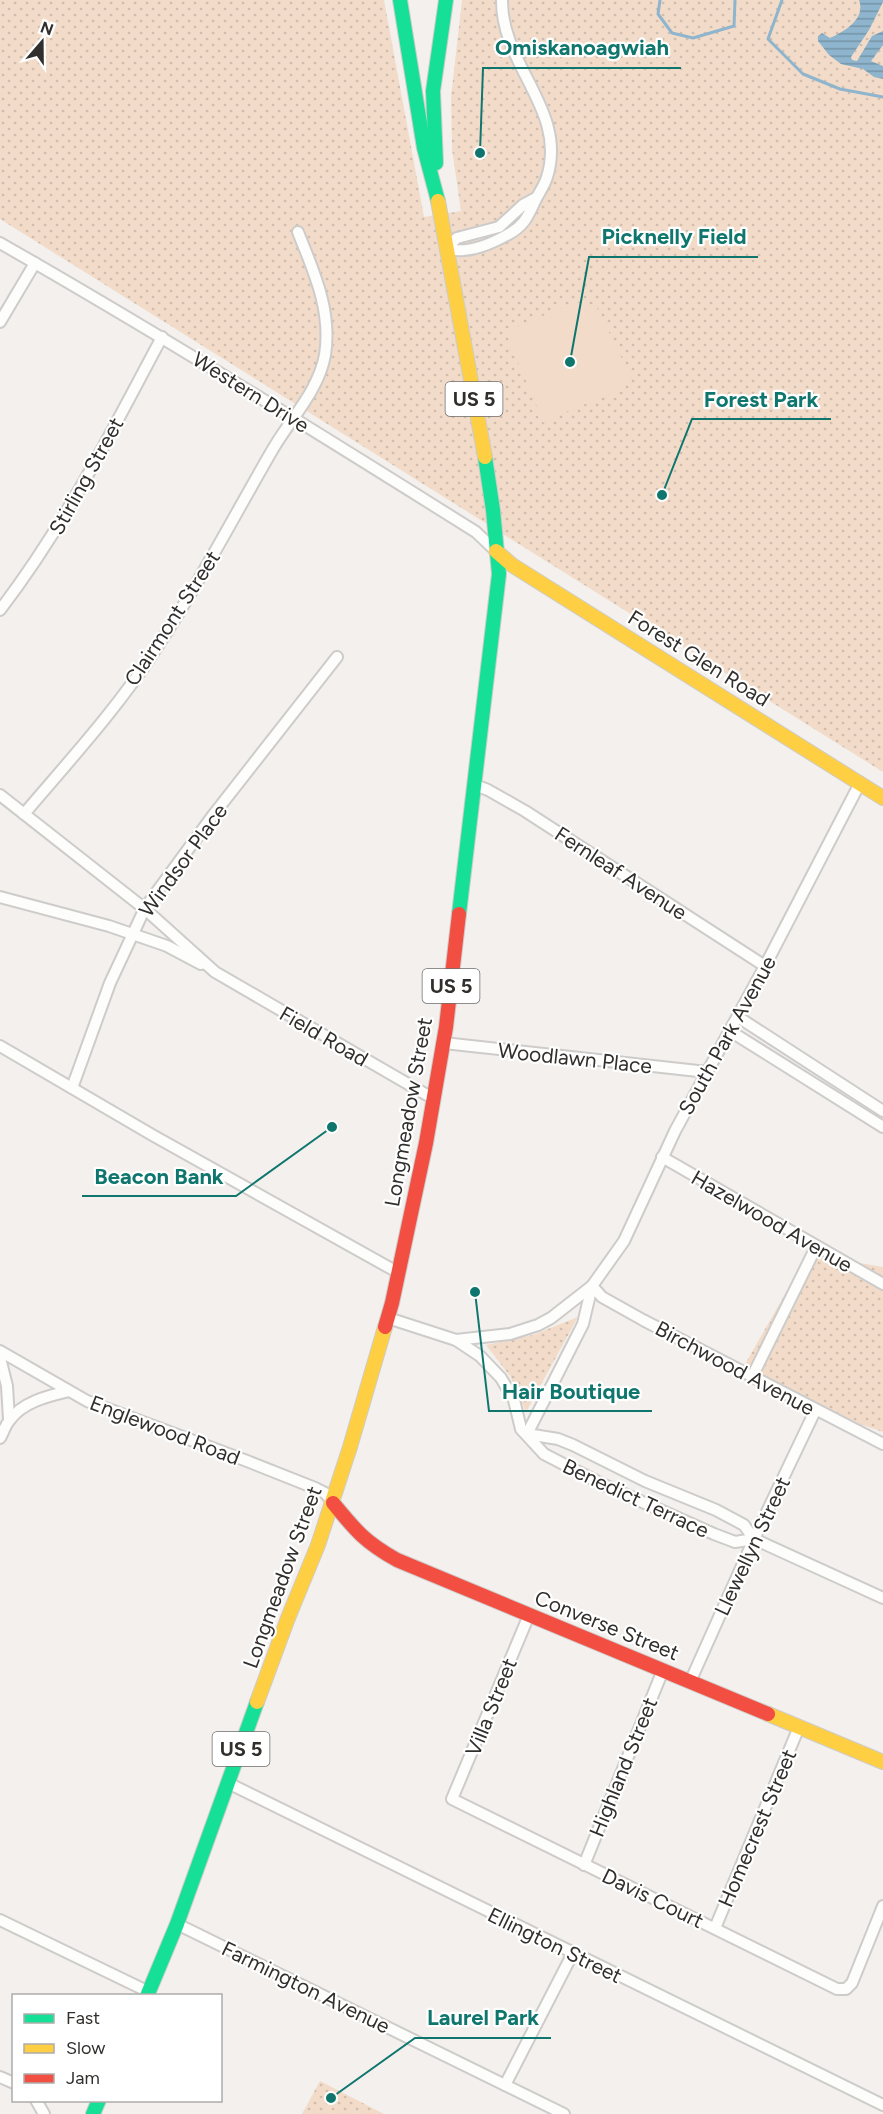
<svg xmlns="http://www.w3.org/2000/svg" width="883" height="2114" font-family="Figtree,sans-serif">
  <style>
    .green { fill: url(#green-dots) }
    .pitch { fill: #f2dcc9 }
    .water { fill: url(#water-rules) }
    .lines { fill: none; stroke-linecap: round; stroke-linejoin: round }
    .stream { stroke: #8eb5cd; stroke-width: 3 }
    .street-casing { stroke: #ceccca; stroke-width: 14 }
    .fast-casing { stroke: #ceccca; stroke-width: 16 }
    .slow-casing { stroke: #ceccca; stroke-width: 16 }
    .jam-casing { stroke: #ceccca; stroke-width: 16 }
    .street { stroke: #fdfdfc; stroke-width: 10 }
    .fast { stroke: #16e098; stroke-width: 14 }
    .slow { stroke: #ffcf43; stroke-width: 14 }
    .jam { stroke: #f24e42; stroke-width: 14 }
    .labels { text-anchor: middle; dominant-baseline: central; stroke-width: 4.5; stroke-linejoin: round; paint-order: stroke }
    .shield { fill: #fff; stroke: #6f6d6c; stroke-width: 1.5 }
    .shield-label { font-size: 20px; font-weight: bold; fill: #312f2d }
    .street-label { font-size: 21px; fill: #312f2d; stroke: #fff }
    .leader { fill: none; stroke: #0f766e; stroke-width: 2 }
    .callout-dot { fill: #0f766e; stroke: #fff; stroke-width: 2 }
    .callout-label { font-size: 22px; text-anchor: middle; font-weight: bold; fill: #0f766e; stroke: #fff; stroke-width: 4.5; stroke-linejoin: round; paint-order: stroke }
  </style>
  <defs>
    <pattern id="green-dots" width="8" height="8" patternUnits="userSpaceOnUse" patternTransform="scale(1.5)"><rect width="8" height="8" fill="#f2dcc9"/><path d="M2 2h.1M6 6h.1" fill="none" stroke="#d0bdad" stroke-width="1.8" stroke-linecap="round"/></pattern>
    <pattern id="water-rules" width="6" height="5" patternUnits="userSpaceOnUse" patternTransform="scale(1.5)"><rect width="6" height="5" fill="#8eb5cd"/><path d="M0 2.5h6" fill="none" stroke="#7594a7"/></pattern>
  </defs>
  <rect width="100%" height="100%" fill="#f3f0ed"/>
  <!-- green -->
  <g class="green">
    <polygon points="0,0 384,0 424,217 461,211 452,149 451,97 462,0 883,0 883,772 0,219"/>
    <polygon points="808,1254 883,1267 883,1432 794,1401 744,1366"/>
    <polygon points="578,1317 526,1412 510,1376 486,1345 533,1335"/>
    <polygon points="320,2081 384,2114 302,2114"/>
  </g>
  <!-- pitch -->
  <polygon class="pitch" points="575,302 597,308 631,377 612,393 556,416 554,421 547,424 540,421 537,414 538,409 511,346 510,330"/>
  <!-- water -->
  <path class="water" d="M859,0h24v2l-14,28 -18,27 1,3 5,1 15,-25 11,-5v14l-12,16 12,5v13l-9,-2 -11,-8 -22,-5 -12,-9 -11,-14v-5l4,-3 8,5c15,-7 36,-19 29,-38z"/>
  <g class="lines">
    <!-- stream -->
    <g class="stream">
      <polyline points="660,0 658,14 672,33 693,38 734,26 735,0"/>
      <polyline points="782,0 768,39 803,74 840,89 883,97"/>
    </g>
    <defs>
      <g id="street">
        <path d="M502,0c-1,65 66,111 45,177 -2,7 -6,13 -10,20 -9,18 -11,28 -30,38 -18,10 -41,20 -61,13l11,-10 42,-11 24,-22 13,-7"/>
        <path d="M0,243c161,92 318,190 476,289l20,19"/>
        <polyline points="0,322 35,263"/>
        <path d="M0,610c66,-86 111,-178 162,-273"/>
        <polyline points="475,785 488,790 525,811 765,966"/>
        <polyline points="0,795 145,909 215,972 427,1095 434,1097"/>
        <path d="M24,814c45,-53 93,-105 131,-164 42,-63 77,-130 115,-196 18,-33 48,-61 55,-99 7,-44 -11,-83 -27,-123"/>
        <polyline points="0,897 109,926 167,946 201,964"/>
        <polyline points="738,1017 883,1111"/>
        <polyline points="730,1031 883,1127"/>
        <polyline points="444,1043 707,1072"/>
        <polyline points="0,1046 154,1136 399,1273"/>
        <polyline points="72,1088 110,983 145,908 214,814 337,657"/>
        <polyline points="662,1157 883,1284"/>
        <polyline points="592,1286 602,1297 643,1320 883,1444"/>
        <polyline points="388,1318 456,1340 510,1334 538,1325 551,1318 592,1286 624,1241 675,1131 765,966 860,783"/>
        <polyline points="456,1340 480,1356 501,1378 514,1400 521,1429 544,1454 602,1484 714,1534 735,1542 754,1539"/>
        <polyline points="0,1351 87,1401 247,1461 315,1488 325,1493 333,1503"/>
        <polyline points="0,1358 7,1386 9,1419"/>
        <polyline points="752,1377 816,1247"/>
        <polyline points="527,1434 558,1439 573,1445 645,1481 716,1510 744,1525 754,1539 883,1598"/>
        <polyline points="527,1434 583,1324 592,1286"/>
        <path d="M0,1438c3,-5 5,-12 9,-17 13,-19 39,-25 60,-30"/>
        <polyline points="529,1615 452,1799 837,1989 846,1989 852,1983 883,1906"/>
        <polyline points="690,1682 754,1539 815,1411"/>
        <polyline points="228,1783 883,2105"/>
        <polyline points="584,1865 663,1670"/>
        <polyline points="0,1920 149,1992"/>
        <polyline points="177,1924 564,2114"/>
        <polyline points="715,1928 799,1727"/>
        <polyline points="0,2077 14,2083"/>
        <polyline points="505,2085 573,1953"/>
        <polyline points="36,2100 44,2114"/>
      </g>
      <g id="fast">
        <polyline points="400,0 424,148 438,201"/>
        <polyline points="436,163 433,91 446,0"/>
        <polyline points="459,914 499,574 493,510 485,457"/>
        <polyline points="147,1996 177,1924 257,1702"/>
        <polyline points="93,2114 99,2100"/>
      </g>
      <g id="slow">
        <polyline points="438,201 485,457"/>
        <polyline points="496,551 512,565 883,798"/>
        <polyline points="257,1702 288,1618 318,1545 350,1447 385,1327"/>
        <polyline points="768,1714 883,1762"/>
      </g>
      <g id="jam">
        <polyline points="385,1327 392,1303 426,1143 446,1027 459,914"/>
        <path d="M333,1503c23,28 32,39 64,57l371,154"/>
      </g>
    </defs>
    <!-- street casing -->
    <use href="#street" class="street-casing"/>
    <!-- fast casing -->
    <use href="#fast" class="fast-casing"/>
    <!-- slow casing -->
    <use href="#slow" class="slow-casing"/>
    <!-- jam casing -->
    <use href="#jam" class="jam-casing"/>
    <!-- street -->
    <use href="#street" class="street"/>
    <!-- fast -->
    <use href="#fast" class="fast"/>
    <!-- slow -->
    <use href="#slow" class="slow"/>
    <!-- jam -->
    <use href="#jam" class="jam"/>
  </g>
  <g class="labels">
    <!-- shield labels -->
    <g class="shield">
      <rect x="445.5" y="382" width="57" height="34" rx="4.5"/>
      <rect x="422.5" y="969" width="57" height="34" rx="4.5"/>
      <rect x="212.5" y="1732" width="57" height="34" rx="4.5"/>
    </g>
    <g class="shield-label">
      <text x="474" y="399">US 5</text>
      <text x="451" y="986">US 5</text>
      <text x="241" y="1749">US 5</text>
    </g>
    <!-- street labels -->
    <g class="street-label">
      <text transform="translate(251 392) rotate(32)">Western Drive</text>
      <text transform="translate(86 476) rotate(-61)">Stirling Street</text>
      <text transform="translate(172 618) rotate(-57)">Clairmont Street</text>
      <text transform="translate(699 658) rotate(32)">Forest Glen Road</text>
      <text transform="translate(183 860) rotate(-54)">Windsor Place</text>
      <text transform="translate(621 873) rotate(33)">Fernleaf Avenue</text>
      <text transform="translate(727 1035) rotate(-61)">South Park Avenue</text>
      <text transform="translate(324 1036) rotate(30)">Field Road</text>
      <text transform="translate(575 1058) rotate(6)">Woodlawn Place</text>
      <text transform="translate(408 1112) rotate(-80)">Longmeadow Street</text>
      <text transform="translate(772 1221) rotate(30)">Hazelwood Avenue</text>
      <text transform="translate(735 1368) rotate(28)">Birchwood Avenue</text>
      <text transform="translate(165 1430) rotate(21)">Englewood Road</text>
      <text transform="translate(636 1498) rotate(25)">Benedict Terrace</text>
      <text transform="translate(752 1546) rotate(-65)">Llewellyn Street</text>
      <text transform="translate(282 1577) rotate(-70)">Longmeadow Street</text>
      <text transform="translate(607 1625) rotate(22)">Converse Street</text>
      <text transform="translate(491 1707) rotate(-68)">Villa Street</text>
      <text transform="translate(623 1767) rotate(-68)">Highland Street</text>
      <text transform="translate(757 1828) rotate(-67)">Homecrest Street</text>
      <text transform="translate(653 1898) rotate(26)">Davis Court</text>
      <text transform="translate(555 1945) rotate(26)">Ellington Street</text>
      <text transform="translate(306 1987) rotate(26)">Farmington Avenue</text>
    </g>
  </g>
  <!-- callouts -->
  <path class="leader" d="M480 153L483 68H681M570 362L589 257H758M662 495L692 419H831M332 1127L236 1196H82M475 1292L489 1411H652M331 2098L415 2038H551"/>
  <g class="callout-dot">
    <circle cx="480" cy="153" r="6"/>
    <circle cx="570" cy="362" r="6"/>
    <circle cx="662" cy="495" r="6"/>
    <circle cx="332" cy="1127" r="6"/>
    <circle cx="475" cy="1292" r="6"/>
    <circle cx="331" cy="2098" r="6"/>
  </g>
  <g class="callout-label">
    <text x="582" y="55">Omiskanoagwiah</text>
    <text x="674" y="244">Picknelly Field</text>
    <text x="761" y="407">Forest Park</text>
    <text x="159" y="1184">Beacon Bank</text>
    <text x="571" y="1399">Hair Boutique</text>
    <text x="483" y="2025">Laurel Park</text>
  </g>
  <!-- legend -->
  <rect x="12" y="1994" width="210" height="108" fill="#ffffff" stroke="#adacab" stroke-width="1.5"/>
  <rect x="24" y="2014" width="30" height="9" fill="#16e098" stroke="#adacab" stroke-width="1.5"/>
  <text x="66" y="2024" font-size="18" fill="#312f2d">Fast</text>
  <rect x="24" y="2044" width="30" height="9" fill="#ffcf43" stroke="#adacab" stroke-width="1.5"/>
  <text x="66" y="2054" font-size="18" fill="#312f2d">Slow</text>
  <rect x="24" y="2074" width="30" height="9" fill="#f24e42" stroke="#adacab" stroke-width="1.5"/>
  <text x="66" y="2084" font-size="18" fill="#312f2d">Jam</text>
  <!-- north arrow -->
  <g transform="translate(42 42) rotate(20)" stroke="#ffffff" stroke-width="4.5" paint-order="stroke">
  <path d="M0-4.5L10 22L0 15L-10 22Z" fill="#312f2d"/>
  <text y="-9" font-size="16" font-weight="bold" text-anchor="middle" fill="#312f2d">N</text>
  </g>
</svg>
